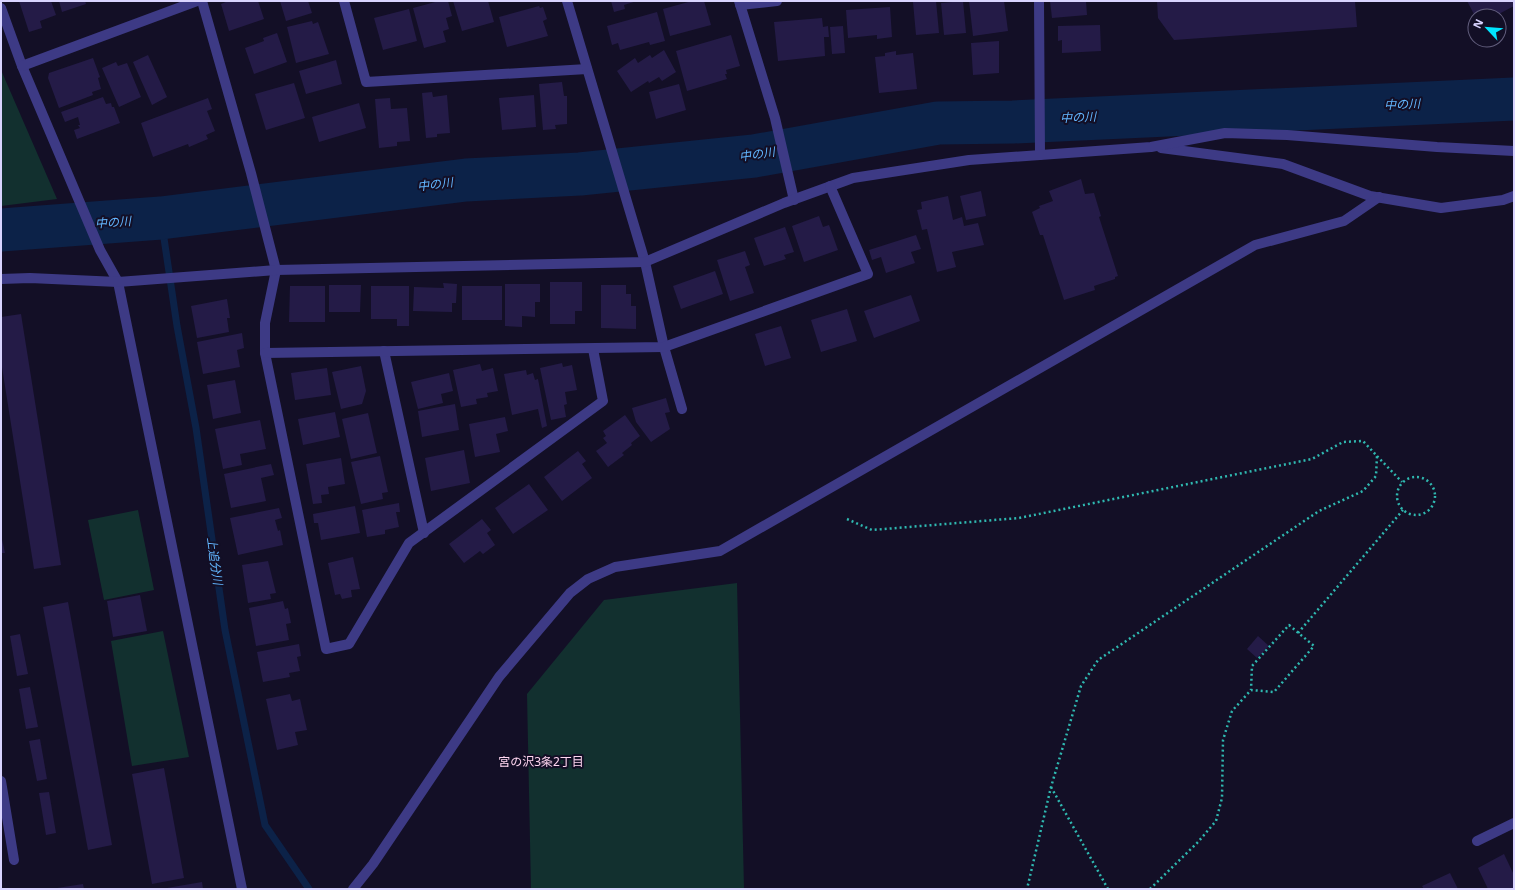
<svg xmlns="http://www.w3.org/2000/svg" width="1515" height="890" font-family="'Noto Sans','Noto Sans JP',sans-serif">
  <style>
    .green { fill: #12302f }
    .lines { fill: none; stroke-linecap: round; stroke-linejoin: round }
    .stream { stroke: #0c2248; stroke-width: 7 }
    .river { stroke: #0c2248; stroke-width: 43 }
    .building { fill: #241b47 }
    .path { stroke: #2fb8b0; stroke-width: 2.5; stroke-dasharray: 2 3; stroke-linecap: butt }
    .minor { stroke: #3d3a85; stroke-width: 10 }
    .labels { text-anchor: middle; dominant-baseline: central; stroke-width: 4; stroke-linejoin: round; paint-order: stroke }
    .water-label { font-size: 12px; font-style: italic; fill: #62b6ff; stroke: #130f26 }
    .neighbourhood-label { font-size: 12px; fill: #ffd6f0; stroke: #130f26 }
  </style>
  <rect width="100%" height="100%" fill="#130f26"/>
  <!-- green -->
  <g class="green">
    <polygon points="1,70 57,199 1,206"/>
    <polygon points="138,510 154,590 104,600 88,520"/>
    <polygon points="737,583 744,889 531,889 527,694 604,600"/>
    <polygon points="163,631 189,757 132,766 111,641"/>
  </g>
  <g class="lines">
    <!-- stream -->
    <polyline class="stream" points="161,218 177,326 196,428 225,630 265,825 309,889"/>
    <!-- river -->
    <polyline class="river" points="1,230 161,218 466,180 580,174 754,156 938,123 1013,122 1514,99"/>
  </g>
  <!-- building -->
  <g class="building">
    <polygon points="19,1 51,1 56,15 40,21 42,28 29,32"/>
    <polygon points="59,1 85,1 86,4 62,12"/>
    <polygon points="228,1 258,1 264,19 229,31 221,4"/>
    <polygon points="280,1 308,1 312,13 286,21"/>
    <polygon points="439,1 448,1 452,16 446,18 449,29 443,31 446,42 424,48 413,8"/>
    <polygon points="453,1 488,1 494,22 462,31"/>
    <polygon points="611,1 637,1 624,5 625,9 614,12"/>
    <polygon points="692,1 704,1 711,25 670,36 663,9"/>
    <polygon points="936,1 939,33 916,35 913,2"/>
    <polygon points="963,1 966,33 944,35 941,3"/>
    <polygon points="969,1 1004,1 1008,31 973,36"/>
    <polygon points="1050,1 1086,1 1087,15 1052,18"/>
    <polygon points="1157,1 1355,1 1357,27 1174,40 1158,18"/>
    <polygon points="1467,1 1514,1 1514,6 1495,16 1475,16"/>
    <polygon points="539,6 540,8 543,7 547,19 543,21 548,36 507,47 499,17"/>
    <polygon points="890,7 892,37 877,39 877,35 848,38 846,10"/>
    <polygon points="409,9 417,41 383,50 374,18"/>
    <polygon points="657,12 665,41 650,45 649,42 620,50 618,43 612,45 607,26"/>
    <polygon points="822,18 823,27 828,26 829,37 824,37 825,56 778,61 774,22"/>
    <polygon points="312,21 313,24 318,22 329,54 296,63 287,27"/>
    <polygon points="1100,25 1101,51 1062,53 1062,40 1058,41 1058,26"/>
    <polygon points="843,26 845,53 832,54 830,27"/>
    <polygon points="277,33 287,62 254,74 245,48 264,41 263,38"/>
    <polygon points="731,35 740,66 726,70 727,74 725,74 727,79 687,91 676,51"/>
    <polygon points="999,41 999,73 973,75 971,43"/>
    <polygon points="664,50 676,72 662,81 659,77 649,83 648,81 631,92 617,71 635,58 638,63 650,55 652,58"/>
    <polygon points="896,51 896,55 913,53 917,89 879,93 875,57 885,56 885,53"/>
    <polygon points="148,55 167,97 152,105 133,62"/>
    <polygon points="93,58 100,77 98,78 101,89 92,92 93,95 59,108 48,78 49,73"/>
    <polygon points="336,60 342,84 306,94 299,71"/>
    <polygon points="116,62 118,66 127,63 141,97 119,107 102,68"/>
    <polygon points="562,82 564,96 567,96 567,124 555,125 556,129 543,130 539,84"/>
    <polygon points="294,83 305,118 266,130 255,94"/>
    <polygon points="679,84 686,110 656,119 649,92"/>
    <polygon points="432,92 433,97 447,95 450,133 437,134 437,137 426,138 422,93"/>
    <polygon points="534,95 536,127 502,130 499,98"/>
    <polygon points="103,97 106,104 111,103 112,107 114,107 120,123 77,139 74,130 80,128 78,125 80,125 78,117 65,122 61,112"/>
    <polygon points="208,98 212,109 207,111 215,131 206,135 208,139 189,147 188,144 153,157 141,123"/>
    <polygon points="390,98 391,109 407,108 410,141 397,142 397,146 379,148 375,99"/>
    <polygon points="359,103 366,128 319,142 312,117"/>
    <polygon points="1081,179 1085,194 1094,193 1101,216 1099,217 1118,276 1115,277 1115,279 1094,286 1095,290 1064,300 1043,235 1040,235 1032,212 1040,208 1039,206 1053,201 1049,191"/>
    <polygon points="981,191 986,216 966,220 960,196"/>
    <polygon points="948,196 953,220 962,217 964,226 978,223 984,245 952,252 956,267 937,272 927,229 922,230 917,210 922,209 921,202"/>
    <polygon points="819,216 823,227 829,225 838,250 804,262 792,226"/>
    <polygon points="785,227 794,252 784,255 786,259 764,266 754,238"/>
    <polygon points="916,235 921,249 911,252 915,263 886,273 881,257 872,260 869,250"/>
    <polygon points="745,251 750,265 745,267 754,293 730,301 717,260"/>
    <polygon points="715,271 723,294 681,309 673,286"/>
    <polygon points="550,282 582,282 582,311 575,311 575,324 550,324"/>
    <polygon points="443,283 457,284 456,303 452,303 452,312 413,311 414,287 444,288"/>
    <polygon points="505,284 540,284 540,302 535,302 535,317 522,316 522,327 505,326"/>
    <polygon points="329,285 361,285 360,312 329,312"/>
    <polygon points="601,285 626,285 626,294 631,294 631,306 636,306 636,329 601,328"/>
    <polygon points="290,286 325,286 325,322 289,322"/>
    <polygon points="371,286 409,286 409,326 397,326 397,319 371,319"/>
    <rect x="462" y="286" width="40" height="34"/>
    <polygon points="911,295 920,321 874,338 864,311"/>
    <polygon points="227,299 230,318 227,318 229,332 197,338 191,306"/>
    <polygon points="847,309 857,341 821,352 811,320"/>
    <polygon points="21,314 61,565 34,569 1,361 1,317"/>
    <polygon points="781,326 791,358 765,366 755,334"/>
    <polygon points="242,333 244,348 237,350 240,367 203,374 197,342"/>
    <polygon points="562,363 563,367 572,365 577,390 565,392 567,404 564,405 566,417 551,420 540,368"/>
    <polygon points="480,364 482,371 493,368 498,391 487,393 488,397 476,399 477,404 461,407 453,370"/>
    <polygon points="361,366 366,391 362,404 341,409 332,372"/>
    <polygon points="327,368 331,395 295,400 291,373"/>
    <polygon points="526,370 527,375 533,373 535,380 538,379 547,426 542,428 538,409 512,415 504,374"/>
    <polygon points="449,373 453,391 441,394 443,403 418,409 411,382"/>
    <polygon points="235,380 241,413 213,419 207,385"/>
    <polygon points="666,398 670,412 665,413 670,429 651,442 636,422 632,408"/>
    <polygon points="455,404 459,430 422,437 418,411"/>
    <polygon points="335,412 340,437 303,445 298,419"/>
    <polygon points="368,413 377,453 351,459 342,419"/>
    <polygon points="625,415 640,436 631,443 632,445 622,453 624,455 608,467 596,451 607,443 603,438 606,436 603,431"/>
    <polygon points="505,417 508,431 496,434 500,452 475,457 469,424"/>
    <polygon points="260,420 266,449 240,454 242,465 223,469 215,429"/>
    <polygon points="464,450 470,483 431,491 425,458"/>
    <polygon points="578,451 586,461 582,464 592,478 562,501 544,477"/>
    <polygon points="380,456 388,492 382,493 383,499 361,504 351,462"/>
    <polygon points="341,458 345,484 328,487 329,494 321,495 322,503 313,504 306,464"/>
    <polygon points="271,464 274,475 261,478 266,501 231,508 224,474"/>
    <polygon points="529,484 548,510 513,534 495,508"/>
    <polygon points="399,503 400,512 396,512 399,527 385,530 385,534 367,537 362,510"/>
    <polygon points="355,506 360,533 321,540 318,523 314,523 313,514"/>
    <polygon points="279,508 282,518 275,520 278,531 280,530 283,545 238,555 230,518"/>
    <polygon points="482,519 491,530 487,533 495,545 483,554 480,551 464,563 449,544"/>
    <polygon points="1,535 5,553 1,553"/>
    <polygon points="353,557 360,589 351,590 352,597 342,599 340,594 335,595 328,563"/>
    <polygon points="268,561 276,593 270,594 271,599 248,603 242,565"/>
    <polygon points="140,595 147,631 113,637 107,601"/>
    <polygon points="283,601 285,609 288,608 291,623 286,624 289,640 256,646 249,608"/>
    <polygon points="68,602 112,845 88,850 43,607"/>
    <polygon points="20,634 28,674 17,676 10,636"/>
    <polygon points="1258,636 1269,646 1257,658 1247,649"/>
    <polygon points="299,644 301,656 297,657 300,671 289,673 290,677 263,682 257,652"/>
    <polygon points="30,687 38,727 26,729 19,689"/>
    <polygon points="290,694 292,701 300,699 307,730 295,732 298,745 277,750 266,699"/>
    <polygon points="40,739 47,779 37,781 29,741"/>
    <polygon points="164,768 184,878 152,884 132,774"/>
    <polygon points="49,792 56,833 46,835 39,793"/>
    <polygon points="1504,854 1514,875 1514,889 1488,889 1478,868"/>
    <polygon points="1450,873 1458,889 1424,889 1422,886"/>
    <polygon points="202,882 203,889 167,889 167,888"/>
    <polygon points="83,884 84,889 57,889 57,888"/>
  </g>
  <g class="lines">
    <!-- path -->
    <g class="path">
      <polyline points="1377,456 1402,482"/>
      <circle cx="1416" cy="496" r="19"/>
      <polyline points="847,519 872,530 1019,518 1312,459 1343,442 1363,441 1377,456 1376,476 1363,491 1319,511 1098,660 1081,686 1051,787 1027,889"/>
      <polyline points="1298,633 1403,510"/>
      <polyline points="1051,787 1108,889"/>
      <polyline points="1150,889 1198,842 1216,821 1222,798 1223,740 1232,711 1251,690 1274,692 1314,646 1289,625 1252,666 1251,690"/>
    </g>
    <!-- minor -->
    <g class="minor">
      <polyline points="202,1 251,173 276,270 265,323 265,353 326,649 349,644 409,543 603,401 593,349"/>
      <polyline points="344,1 366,82 587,69"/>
      <polyline points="567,1 645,262 664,347 682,409"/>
      <polyline points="739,1 775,118 794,200"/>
      <polyline points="1039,1 1040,155"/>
      <polyline points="740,5 777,1"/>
      <polyline points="1,8 22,66 100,250 118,282 242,889"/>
      <polyline points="22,66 197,1"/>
      <polyline points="1161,148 1283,164 1370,196 1441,208 1503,200 1514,196"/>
      <polyline points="1,279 30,278 118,282 276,270 645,262 784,203 853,178 969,160 1151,147 1225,133 1287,135 1437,147 1514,151"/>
      <polyline points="384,351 424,533"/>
      <polyline points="265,353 664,347 868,274 830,186"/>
      <polyline points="1,781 14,860"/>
      <polyline points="1477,841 1514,823"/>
      <polyline points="353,889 373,864 499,677 570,593 588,579 615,567 720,551 1255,245 1344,221 1379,197"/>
    </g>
  </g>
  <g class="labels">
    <!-- water labels -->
    <g class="water-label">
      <text transform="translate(1402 104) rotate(-2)">中の川</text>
      <text transform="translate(1078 117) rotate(-2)">中の川</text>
      <text transform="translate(757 154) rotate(-8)">中の川</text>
      <text transform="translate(435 184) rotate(-7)">中の川</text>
      <text transform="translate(113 222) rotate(-4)">中の川</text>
      <text transform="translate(215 561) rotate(82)">上追分川</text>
    </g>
    <!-- neighbourhood labels -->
    <g class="neighbourhood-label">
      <text x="541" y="761">宮の沢3条2丁目</text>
    </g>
  </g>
  <!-- border -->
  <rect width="1515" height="890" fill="none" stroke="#d9d4ff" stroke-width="4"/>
  <!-- north arrow -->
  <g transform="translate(1487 28) rotate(296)"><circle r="19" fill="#130f26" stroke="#625e7d"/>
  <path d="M0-3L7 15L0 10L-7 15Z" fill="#00e5ff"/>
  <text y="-6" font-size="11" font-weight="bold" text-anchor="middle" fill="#d9d4ff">N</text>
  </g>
</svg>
